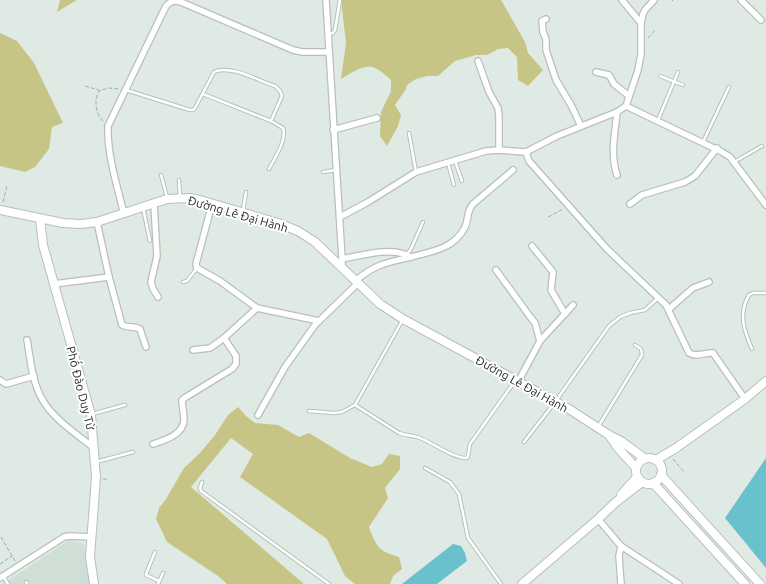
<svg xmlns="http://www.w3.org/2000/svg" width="766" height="584" font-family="Ubuntu,sans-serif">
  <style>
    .built { fill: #cfdfd5 }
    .green { fill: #c7c585 }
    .water { fill: #6ac1ce }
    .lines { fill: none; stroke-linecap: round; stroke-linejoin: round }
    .lane-casing { stroke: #b7c0ba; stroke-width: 4.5 }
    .street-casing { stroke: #b7c0ba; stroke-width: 8 }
    .secondary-casing { stroke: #b7c0ba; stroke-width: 10 }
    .primary-casing { stroke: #b7c0ba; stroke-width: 10 }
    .path { stroke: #a3aaa6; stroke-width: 1; stroke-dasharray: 4 2; stroke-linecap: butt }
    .lane { stroke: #fff; stroke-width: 2.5 }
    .street { stroke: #fff; stroke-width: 5.5 }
    .secondary { stroke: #fff; stroke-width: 8 }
    .primary { stroke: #fff; stroke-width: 8 }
    .labels { text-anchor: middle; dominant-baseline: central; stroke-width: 4; stroke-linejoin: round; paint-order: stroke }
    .street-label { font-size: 12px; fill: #2a2d2b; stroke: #fff }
  </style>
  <rect width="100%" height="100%" fill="#e0eae4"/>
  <!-- built -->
  <polygon class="built" points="69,540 84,544 92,584 3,584"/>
  <!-- green -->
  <g class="green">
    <polygon points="60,0 77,0 57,12"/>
    <path d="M341,0h160l24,42 3,11 15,17 -15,16 -10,-6 -1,-23 -9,-9 -10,1 -11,6h-11l-21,6 -17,15h-11l-11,3 -9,6 -1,4 -11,16 6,10 -3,11 -11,20 -7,-10 1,-24 10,-21v-11c-5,-4 -12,-12 -19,-13 -10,-2 -23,7 -31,12l5,-36z"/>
    <polygon points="0,33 17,41 34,63 63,123 52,127 49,149 35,167 25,172 0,166"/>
    <path d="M238,407l8,9 9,7 23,2 21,12 10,-4 41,25 22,9 10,-3 7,-10 11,2v13l-15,19 3,10 -19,29c7,20 10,24 30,30l3,12 -9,7 -3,8h-35l-10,-8 -18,-37 -87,-62 13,-23 -22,-16 -40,49 113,97h-77l-9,-8 -51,-34 -11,-23 3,-11 7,-9 18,-31 16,-15 15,-18 13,-20z"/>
  </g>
  <!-- water -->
  <g class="water">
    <polygon points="766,458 766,568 725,518"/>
    <polygon points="453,544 461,546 465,553 467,561 437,584 402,584"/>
  </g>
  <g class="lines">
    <defs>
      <g id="lane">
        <polyline points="329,34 333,33 335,30 340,0"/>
        <polyline points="660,76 683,85"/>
        <path d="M126,90l64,20h3l2,-2 19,-36c16,-8 45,9 61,14l5,5 2,5 -11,25 12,7c4,13 -8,29 -14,41"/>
        <polyline points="203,94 271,121"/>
        <polyline points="658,120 678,72"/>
        <polyline points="409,133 416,172"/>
        <polyline points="703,142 729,87"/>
        <polyline points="455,161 462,181"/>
        <polyline points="734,162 762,146"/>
        <polyline points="448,163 454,185"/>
        <polyline points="323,172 336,170"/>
        <polyline points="161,175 167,197"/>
        <polyline points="179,180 180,198"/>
        <polyline points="143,208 150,241"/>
        <polyline points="243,211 246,192"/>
        <polyline points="407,254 411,249 423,222"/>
        <polyline points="183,282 187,281 197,268"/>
        <path d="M402,321l-47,84 44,28c7,3 14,2 21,5 13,5 34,21 47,20l1,-2 2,-12 45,-63"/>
        <path d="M752,349c-8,-18 -14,-35 -3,-54l4,-2h13"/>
        <polyline points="309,411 334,413 342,412 355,405"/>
        <polyline points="92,414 125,405"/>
        <polyline points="598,427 642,355 641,349 635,345"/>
        <polyline points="524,442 555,402 609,326 620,317 630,313 645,310 658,298"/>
        <polyline points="96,462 133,452"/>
        <polyline points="425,468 450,482 459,494 468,538 501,584"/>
        <polyline points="202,482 200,488 201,491 329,584"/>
        <polyline points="155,552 146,574 146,575 159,581"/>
        <polyline points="3,576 8,584"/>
        <polyline points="26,582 27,584"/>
        <polyline points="158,584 163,573"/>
      </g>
      <g id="street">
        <polyline points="326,0 342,259 342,267"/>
        <polyline points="622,0 641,23"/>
        <polyline points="741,0 761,20"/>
        <polyline points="546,19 542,21 543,32 546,39 546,50 556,80 571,105 581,126"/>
        <polyline points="478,61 489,92 498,108 499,117 499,150"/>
        <polyline points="596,72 609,75 614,84 629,96"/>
        <polyline points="626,106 722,152 730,157 766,205"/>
        <path d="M617,112c-2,21 -7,43 0,63"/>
        <polyline points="333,130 377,118"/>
        <path d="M526,152l3,9 78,88 59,56 23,48c8,5 16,-1 24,0l32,46"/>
        <polyline points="154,204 157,256 151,282 153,289 158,297"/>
        <polyline points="212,204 196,264 197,268 220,281 257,308 319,321"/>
        <polyline points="630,204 642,195 685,182 695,176 717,148"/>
        <path d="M124,214c-7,-29 -17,-59 -16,-88l58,-120c5,-5 8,-6 15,-4l112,48 9,2h27"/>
        <polyline points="340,217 368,202 416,172 486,151 499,150 526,152 557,136 617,112 626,106 638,70 641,54 641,23 643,14 645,10 654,0"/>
        <path d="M97,222l12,55 13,48c6,3 13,1 18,4l6,18"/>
        <polyline points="532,246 553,272 551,290 565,314"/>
        <path d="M342,259c20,-4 51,-13 69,-2 22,-6 43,-8 54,-30 4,-8 1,-15 8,-23l40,-34"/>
        <polyline points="496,270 531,318 535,323 540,341"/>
        <path d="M355,281c21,-17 30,-18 56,-24"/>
        <polyline points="54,284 109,277"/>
        <polyline points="669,309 693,288 709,282"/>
        <path d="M27,340c3,16 4,33 10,48 9,27 36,43 57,60"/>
        <polyline points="193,350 210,348 224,338 257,308"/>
        <polyline points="0,380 6,384 34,376"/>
        <polyline points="518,382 540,341 573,305"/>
        <polyline points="258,415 285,367 315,325 357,284"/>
        <path d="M153,444c12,-4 30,-9 31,-24 0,-7 -2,-13 -2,-20l4,-3 46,-28 4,-5v-8l-12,-18"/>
        <polyline points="598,519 621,546 679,584"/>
        <polyline points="621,546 619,556 621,584"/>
        <polyline points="0,578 64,537 69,536 91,537"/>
      </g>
      <g id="secondary">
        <polyline points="40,219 43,245 91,415 96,477 90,557 94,584"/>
        <circle cx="649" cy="471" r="13"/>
        <polyline points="656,460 676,448 745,399 766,381"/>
        <polyline points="621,495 637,477"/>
        <polyline points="522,584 598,519 616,502 642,482"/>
      </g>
      <g id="primary">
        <polyline points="0,210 63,223 81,224 97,222 167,199 190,198 200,200 278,223 298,231 315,242 380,304 403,319 569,409 609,435 621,441 644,458"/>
        <polyline points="609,435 618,448 636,468"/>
        <polyline points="661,475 760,584"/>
        <polyline points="653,483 745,584"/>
      </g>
    </defs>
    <!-- lane casing -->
    <use href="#lane" class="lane-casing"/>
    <!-- street casing -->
    <use href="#street" class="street-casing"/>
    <!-- secondary casing -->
    <use href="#secondary" class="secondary-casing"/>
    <!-- primary casing -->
    <use href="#primary" class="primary-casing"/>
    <!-- path -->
    <g class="path">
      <polyline points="672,0 673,1"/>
      <polyline points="648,38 656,29"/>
      <polyline points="85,86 99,90"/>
      <path d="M103,121c-8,-8 -9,-21 -4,-30l9,-3 11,1"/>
      <polyline points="3,202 7,186"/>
      <polyline points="548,217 563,209"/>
      <polyline points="673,459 684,472"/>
      <polyline points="103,479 108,479"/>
      <polyline points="1,537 15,561"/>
      <polyline points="0,564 12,556"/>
    </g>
    <!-- lane -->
    <use href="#lane" class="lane"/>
    <!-- street -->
    <use href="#street" class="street"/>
    <!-- secondary -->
    <use href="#secondary" class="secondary"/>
    <!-- primary -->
    <use href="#primary" class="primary"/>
  </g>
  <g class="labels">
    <!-- street labels -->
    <g class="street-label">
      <text transform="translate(238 214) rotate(16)">Đường Lê Đại Hành</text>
      <text transform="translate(522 384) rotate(29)">Đường Lê Đại Hành</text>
      <text transform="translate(81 388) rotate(76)">Phố Đào Duy Từ</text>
    </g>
  </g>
</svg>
